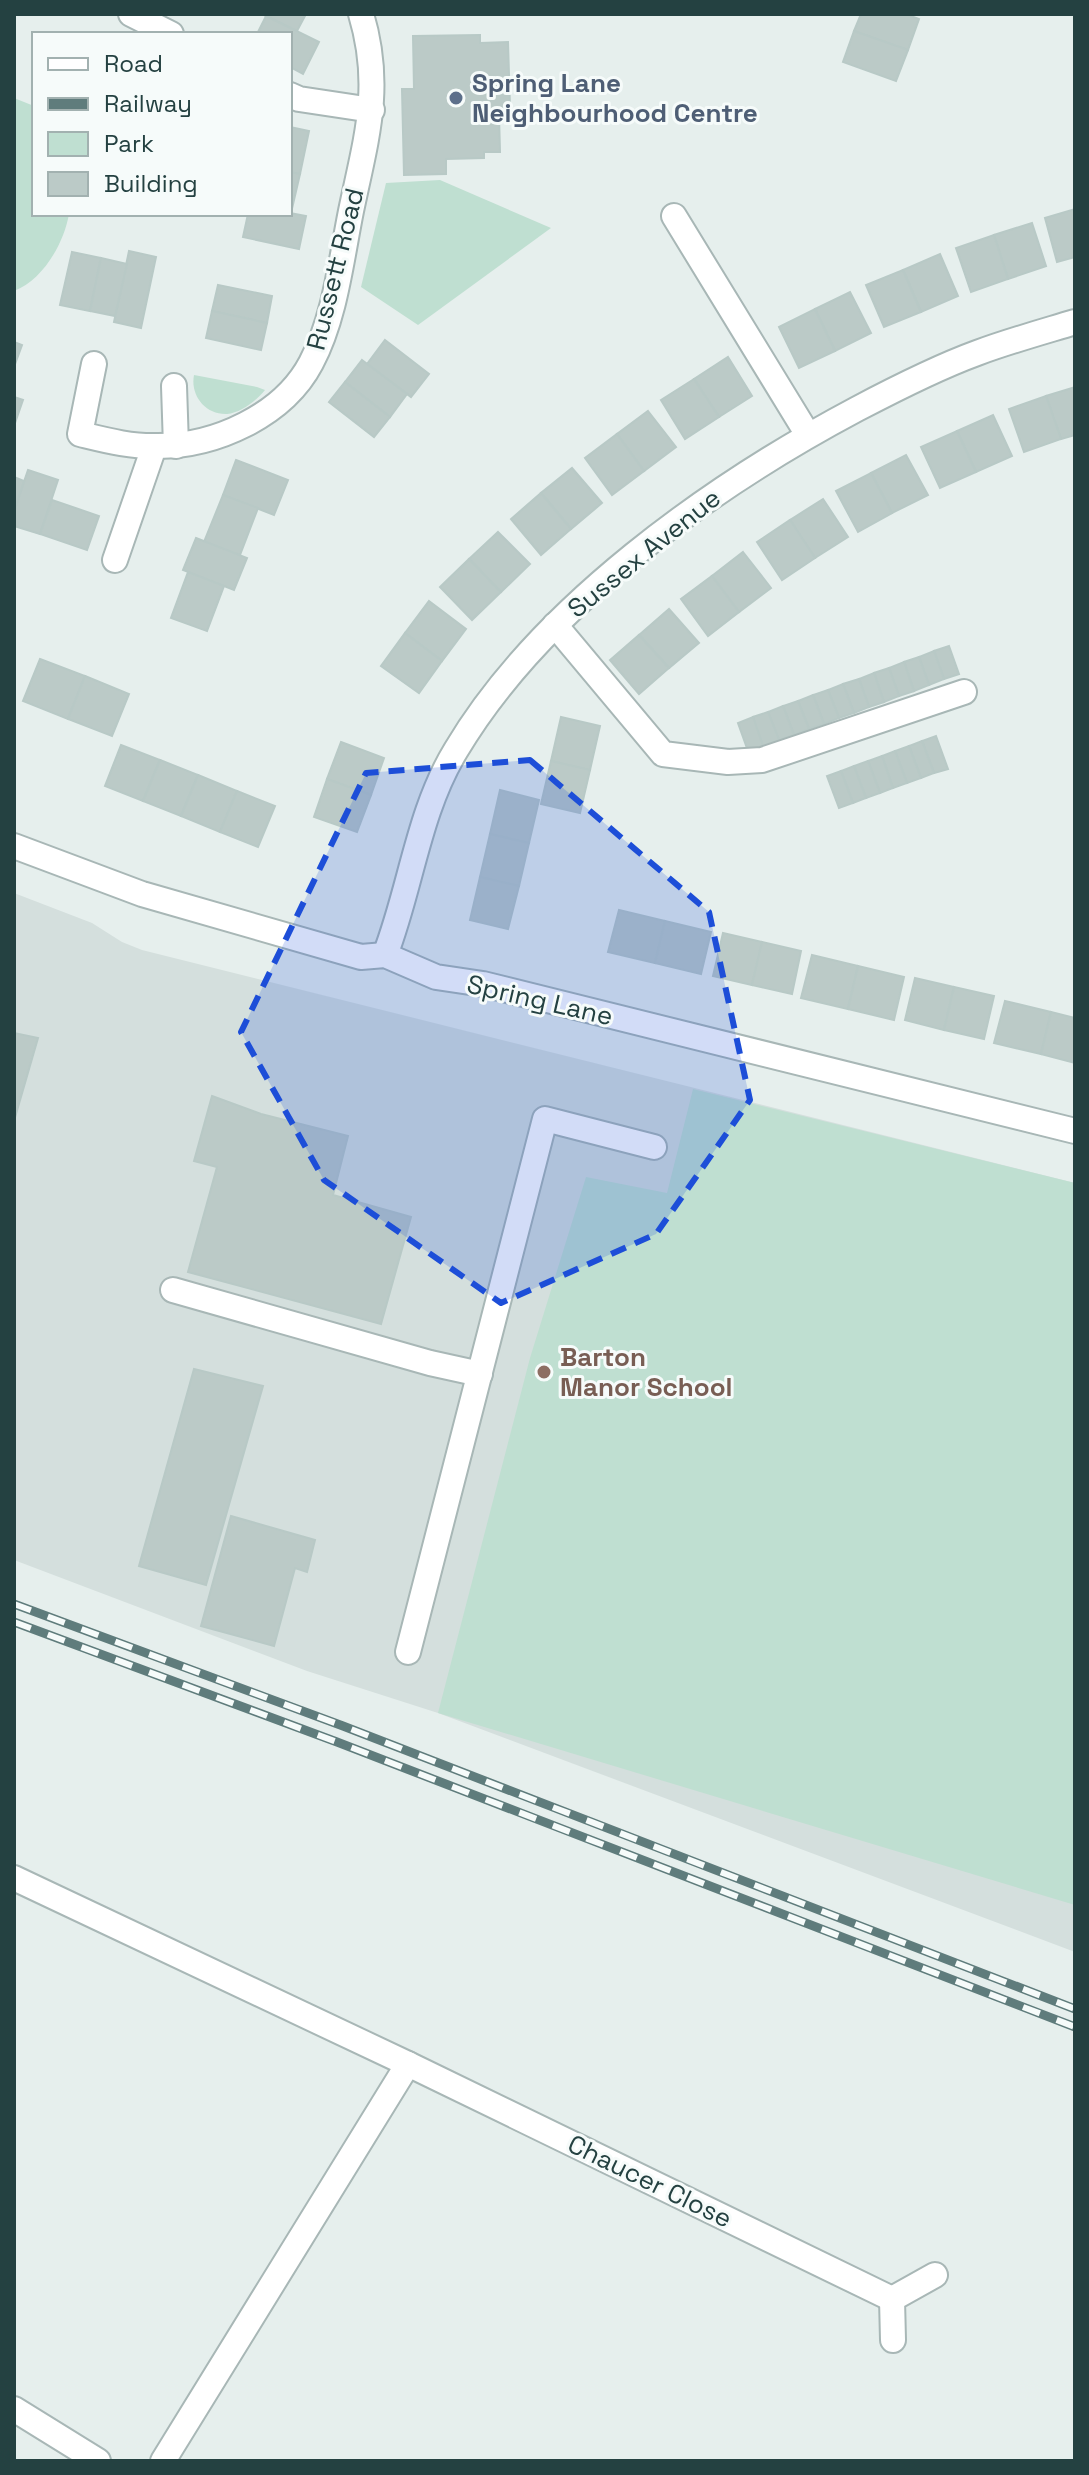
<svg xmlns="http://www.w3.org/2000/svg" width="1089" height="2475" font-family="'Space Grotesk',sans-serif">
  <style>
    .built { fill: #d4dfdd }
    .green { fill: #bfdfd1 }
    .building { fill: #bbcac7; stroke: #b8c9c6; stroke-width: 2 }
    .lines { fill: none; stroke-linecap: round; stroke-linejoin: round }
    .minor-casing { stroke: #a8b7b6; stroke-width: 28 }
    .minor { stroke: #fff; stroke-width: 24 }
    .rail-casing { stroke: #5f7c7c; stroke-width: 9 }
    .rail { stroke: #f6fbfa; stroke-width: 6; stroke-dasharray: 18; stroke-linecap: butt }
    .marked { fill: #1d4ed8; fill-opacity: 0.2; stroke: #1d4ed8; stroke-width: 6; stroke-dasharray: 16 10; stroke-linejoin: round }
    .service-dot { fill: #5c6f8a; stroke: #f6fbfa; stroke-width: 3 }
    .education-dot { fill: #8d6e63; stroke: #f6fbfa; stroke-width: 3 }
    .labels { text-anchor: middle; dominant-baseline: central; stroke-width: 6; stroke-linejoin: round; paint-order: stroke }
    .service-label { font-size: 26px; font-weight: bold; fill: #4e5e75; stroke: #f6fbfa; text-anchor: start }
    .street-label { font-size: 26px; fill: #244141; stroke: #f6fbfa }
    .education-label { font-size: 26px; font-weight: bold; fill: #785e54; stroke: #f6fbfa; text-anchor: start }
  </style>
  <rect width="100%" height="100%" fill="#e6efed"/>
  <!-- built -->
  <polygon class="built" points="14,893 92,923 122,942 142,950 1075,1183 1075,1952 438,1713 307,1671 14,1560"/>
  <!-- green -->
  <g class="green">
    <path d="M14,98l20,8v108h35c-5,29 -26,66 -55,77z"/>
    <polygon points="440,180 551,228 418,325 361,287 386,183"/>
    <path d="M194,375l63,12 8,3c-8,10 -24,23 -38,24 -22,1 -37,-19 -33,-39z"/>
    <polygon points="693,1089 1075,1183 1075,1905 438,1713 530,1358 586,1177 667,1193"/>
  </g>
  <!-- building -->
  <g class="building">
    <polygon points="262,14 306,14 297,31"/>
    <polygon points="861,14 906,14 919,19 908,50 854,31"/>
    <polygon points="266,16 319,42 303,74 290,67 290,34 257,34"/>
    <polygon points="854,31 908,50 896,81 843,62"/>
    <polygon points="480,35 480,43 508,42 510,107 493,108 493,115 499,115 500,152 484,152 484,158 446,159 446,174 404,175 402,89 414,89 413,36"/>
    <polygon points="290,127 309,131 300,174 290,172"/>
    <polygon points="290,172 300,174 291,213 290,213"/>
    <polygon points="1075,209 1075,257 1057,262 1045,218"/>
    <polygon points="290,213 306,216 299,249 243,237 248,214"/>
    <polygon points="1032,223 1046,266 1008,279 994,235"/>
    <polygon points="994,235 1008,279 971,292 956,248"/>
    <polygon points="129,251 156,257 141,328 114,322"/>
    <polygon points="72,252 101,258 90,311 60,305"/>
    <polygon points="940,254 958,296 921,312 903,270"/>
    <polygon points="101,258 127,264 115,316 90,311"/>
    <polygon points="903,270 921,312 884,327 866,285"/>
    <polygon points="218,285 272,296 267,323 212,311"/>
    <polygon points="850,292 871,333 835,351 815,309"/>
    <polygon points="815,309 835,351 799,368 779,327"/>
    <polygon points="212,311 267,323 261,350 206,338"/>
    <polygon points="385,340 429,374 411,397 367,364"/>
    <polygon points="14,342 22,345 14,367"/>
    <polygon points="728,357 752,396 719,417 694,379"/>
    <polygon points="362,360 407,394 390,417 345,382"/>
    <polygon points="694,379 719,417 685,439 661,400"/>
    <polygon points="345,382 390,417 374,437 329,402"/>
    <polygon points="1075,387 1075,435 1061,439 1046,396"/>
    <polygon points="1046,396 1061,439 1024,452 1009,409"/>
    <polygon points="14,397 23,400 14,426"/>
    <polygon points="648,411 676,447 644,471 617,434"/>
    <polygon points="993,415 1012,456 976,472 957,431"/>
    <polygon points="957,431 976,472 940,488 921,447"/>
    <polygon points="617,434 644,471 612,495 585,458"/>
    <polygon points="906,455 928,495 892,513 871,473"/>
    <polygon points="236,460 288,480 274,515 223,495"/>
    <polygon points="572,468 602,503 571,529 541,493"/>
    <polygon points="28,470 58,480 40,534 14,526 14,511"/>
    <polygon points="871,473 892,513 858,532 836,491"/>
    <polygon points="14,477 24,481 14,511"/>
    <polygon points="541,493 571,529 541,555 511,519"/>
    <polygon points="223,495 258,508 240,555 204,542"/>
    <polygon points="823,499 848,537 815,558 790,520"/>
    <polygon points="52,500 99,516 87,550 40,534"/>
    <polygon points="790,520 815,558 782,580 757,542"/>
    <polygon points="498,532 530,564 501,592 469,559"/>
    <polygon points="196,538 247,558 234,590 183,570"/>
    <polygon points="743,552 771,588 739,612 712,576"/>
    <polygon points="469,559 501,592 472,620 440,587"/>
    <polygon points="188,572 224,586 207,631 171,618"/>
    <polygon points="712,576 739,612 708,636 681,599"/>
    <polygon points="429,601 466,629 442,661 405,633"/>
    <polygon points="669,609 699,643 669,668 639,635"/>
    <polygon points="405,633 442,661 419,693 381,666"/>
    <polygon points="639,635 669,668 639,694 610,660"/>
    <polygon points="949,646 959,674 944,679 934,651"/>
    <polygon points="934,651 944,679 929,685 919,657"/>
    <polygon points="919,657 929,685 914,691 904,662"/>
    <polygon points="40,659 85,676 68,719 23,701"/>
    <polygon points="904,662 914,691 899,696 889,668"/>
    <polygon points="889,668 899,696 884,702 874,673"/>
    <polygon points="874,673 884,702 869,707 859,679"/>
    <polygon points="85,676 129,694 112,736 68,719"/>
    <polygon points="859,679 869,707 854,713 843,684"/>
    <polygon points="843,684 854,713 839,718 828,690"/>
    <polygon points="828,690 839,718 824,724 813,695"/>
    <polygon points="813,695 824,724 809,729 798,701"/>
    <polygon points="798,701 809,729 794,735 783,706"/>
    <polygon points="783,706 794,735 779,740 768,712"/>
    <polygon points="768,712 779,740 763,746 753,717"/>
    <polygon points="561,717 600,726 590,770 551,761"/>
    <polygon points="753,717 763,746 748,751 738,723"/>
    <polygon points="936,736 948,769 934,773 922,741"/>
    <polygon points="922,741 934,773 921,778 909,746"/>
    <polygon points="341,742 384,758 371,795 327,779"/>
    <polygon points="121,745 160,760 143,801 105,786"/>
    <polygon points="909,746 921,778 907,783 895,751"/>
    <polygon points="895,751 907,783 893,788 882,756"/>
    <polygon points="882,756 893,788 880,793 868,761"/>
    <polygon points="160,760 198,775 181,816 143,801"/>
    <polygon points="551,761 590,770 580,813 541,804"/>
    <polygon points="868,761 880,793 866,798 854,766"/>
    <polygon points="854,766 866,798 853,803 841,771"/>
    <polygon points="841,771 853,803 839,808 827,776"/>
    <polygon points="198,775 237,791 220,832 181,816"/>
    <polygon points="327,779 371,795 357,832 314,817"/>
    <polygon points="500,790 539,800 529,843 490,834"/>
    <polygon points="237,791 275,806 258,847 220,832"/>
    <polygon points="490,834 529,843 519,886 480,877"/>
    <polygon points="480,877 519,886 508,929 470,920"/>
    <polygon points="619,910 665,921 655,963 608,952"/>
    <polygon points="665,921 711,932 701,974 655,963"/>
    <polygon points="723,933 762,942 752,985 713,976"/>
    <polygon points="762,942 801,951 792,994 752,985"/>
    <polygon points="812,955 858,966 848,1009 801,998"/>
    <polygon points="858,966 904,977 894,1020 848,1009"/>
    <polygon points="915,978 954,987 944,1030 905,1020"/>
    <polygon points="954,987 994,996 984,1039 944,1030"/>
    <polygon points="1005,1001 1051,1012 1041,1054 994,1043"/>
    <polygon points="1051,1012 1075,1018 1075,1063 1041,1054"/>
    <polygon points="14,1033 38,1038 14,1121"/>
    <polygon points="212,1096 261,1114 348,1136 333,1195 411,1217 381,1324 188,1272 217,1167 194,1161"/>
    <polygon points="194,1369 263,1386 206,1585 139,1566"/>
    <polygon points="231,1516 315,1540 307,1572 295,1568 274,1646 201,1626"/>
  </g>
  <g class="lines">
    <defs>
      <g id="minor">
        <polyline points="131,14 171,34"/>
        <polyline points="290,95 299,99 372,110"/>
        <polyline points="674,216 808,435"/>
        <path d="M94,364l-14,70c25,6 51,13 78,12 57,0 125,-30 153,-83 24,-45 30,-102 40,-152 15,-72 32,-124 10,-197"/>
        <polyline points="174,386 176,446"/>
        <polyline points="115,560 154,447"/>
        <polyline points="555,625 663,754 728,762 762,760 964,692"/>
        <polyline points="14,846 142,894 361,957 385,955 436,977 483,984 1075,1131"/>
        <path d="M385,955c26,-67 33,-143 71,-205 85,-143 256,-264 401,-341 38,-20 79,-41 120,-56 32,-12 65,-21 98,-31"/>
        <polyline points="173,1290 430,1363 480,1374"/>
        <polyline points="408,1652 545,1119 654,1147"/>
        <polyline points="14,1878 408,2064 892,2299"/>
        <polyline points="893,2340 892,2299 935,2275"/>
        <polyline points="14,2409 98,2461"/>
        <polyline points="163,2461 408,2064"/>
      </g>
    </defs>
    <!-- minor casing -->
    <use href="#minor" class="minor-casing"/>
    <!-- minor -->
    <use href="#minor" class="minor"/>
    <defs>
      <g id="rail">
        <polyline points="14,1604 343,1726 1075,2009"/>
        <polyline points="14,1622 337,1742 1075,2027"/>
      </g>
    </defs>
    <!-- rail casing -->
    <use href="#rail" class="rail-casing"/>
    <!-- rail -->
    <use href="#rail" class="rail"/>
  </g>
  <!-- marked area -->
  <path class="marked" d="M530,760l179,152 41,188 -94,134 -155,69 -177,-123 -83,-148 125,-259z"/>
  <!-- markers -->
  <circle class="service-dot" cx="456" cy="98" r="8"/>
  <circle class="education-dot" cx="544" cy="1372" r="8"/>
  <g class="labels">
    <!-- service labels -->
    <g class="service-label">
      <text x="472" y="83">Spring Lane<tspan x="472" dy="30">Neighbourhood Centre</tspan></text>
    </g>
    <!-- street labels -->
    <g class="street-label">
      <text transform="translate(335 269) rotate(-76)">Russett Road</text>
      <text transform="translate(644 553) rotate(-39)">Sussex Avenue</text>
      <text transform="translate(540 1000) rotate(13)">Spring Lane</text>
      <text transform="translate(650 2181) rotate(26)">Chaucer Close</text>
    </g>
    <!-- education labels -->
    <g class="education-label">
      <text x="560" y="1357">Barton<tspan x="560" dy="30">Manor School</tspan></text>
    </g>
  </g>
  <!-- border -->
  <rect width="1089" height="2475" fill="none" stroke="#244141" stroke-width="32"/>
  <!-- legend -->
  <rect x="32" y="32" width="260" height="184" fill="#f6fbfa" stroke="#a2b1b0" stroke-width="2"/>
  <rect x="48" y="58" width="40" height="12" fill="#ffffff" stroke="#a2b1b0" stroke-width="2"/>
  <text x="104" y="72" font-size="24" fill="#244141">Road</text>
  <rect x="48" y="98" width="40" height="12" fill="#5f7c7c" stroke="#a2b1b0" stroke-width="2"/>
  <text x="104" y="112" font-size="24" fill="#244141">Railway</text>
  <rect x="48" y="132" width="40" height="24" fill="#bfdfd1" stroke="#a2b1b0" stroke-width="2"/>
  <text x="104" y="152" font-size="24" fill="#244141">Park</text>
  <rect x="48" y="172" width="40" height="24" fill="#bbcac7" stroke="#a2b1b0" stroke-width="2"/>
  <text x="104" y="192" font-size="24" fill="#244141">Building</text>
</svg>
